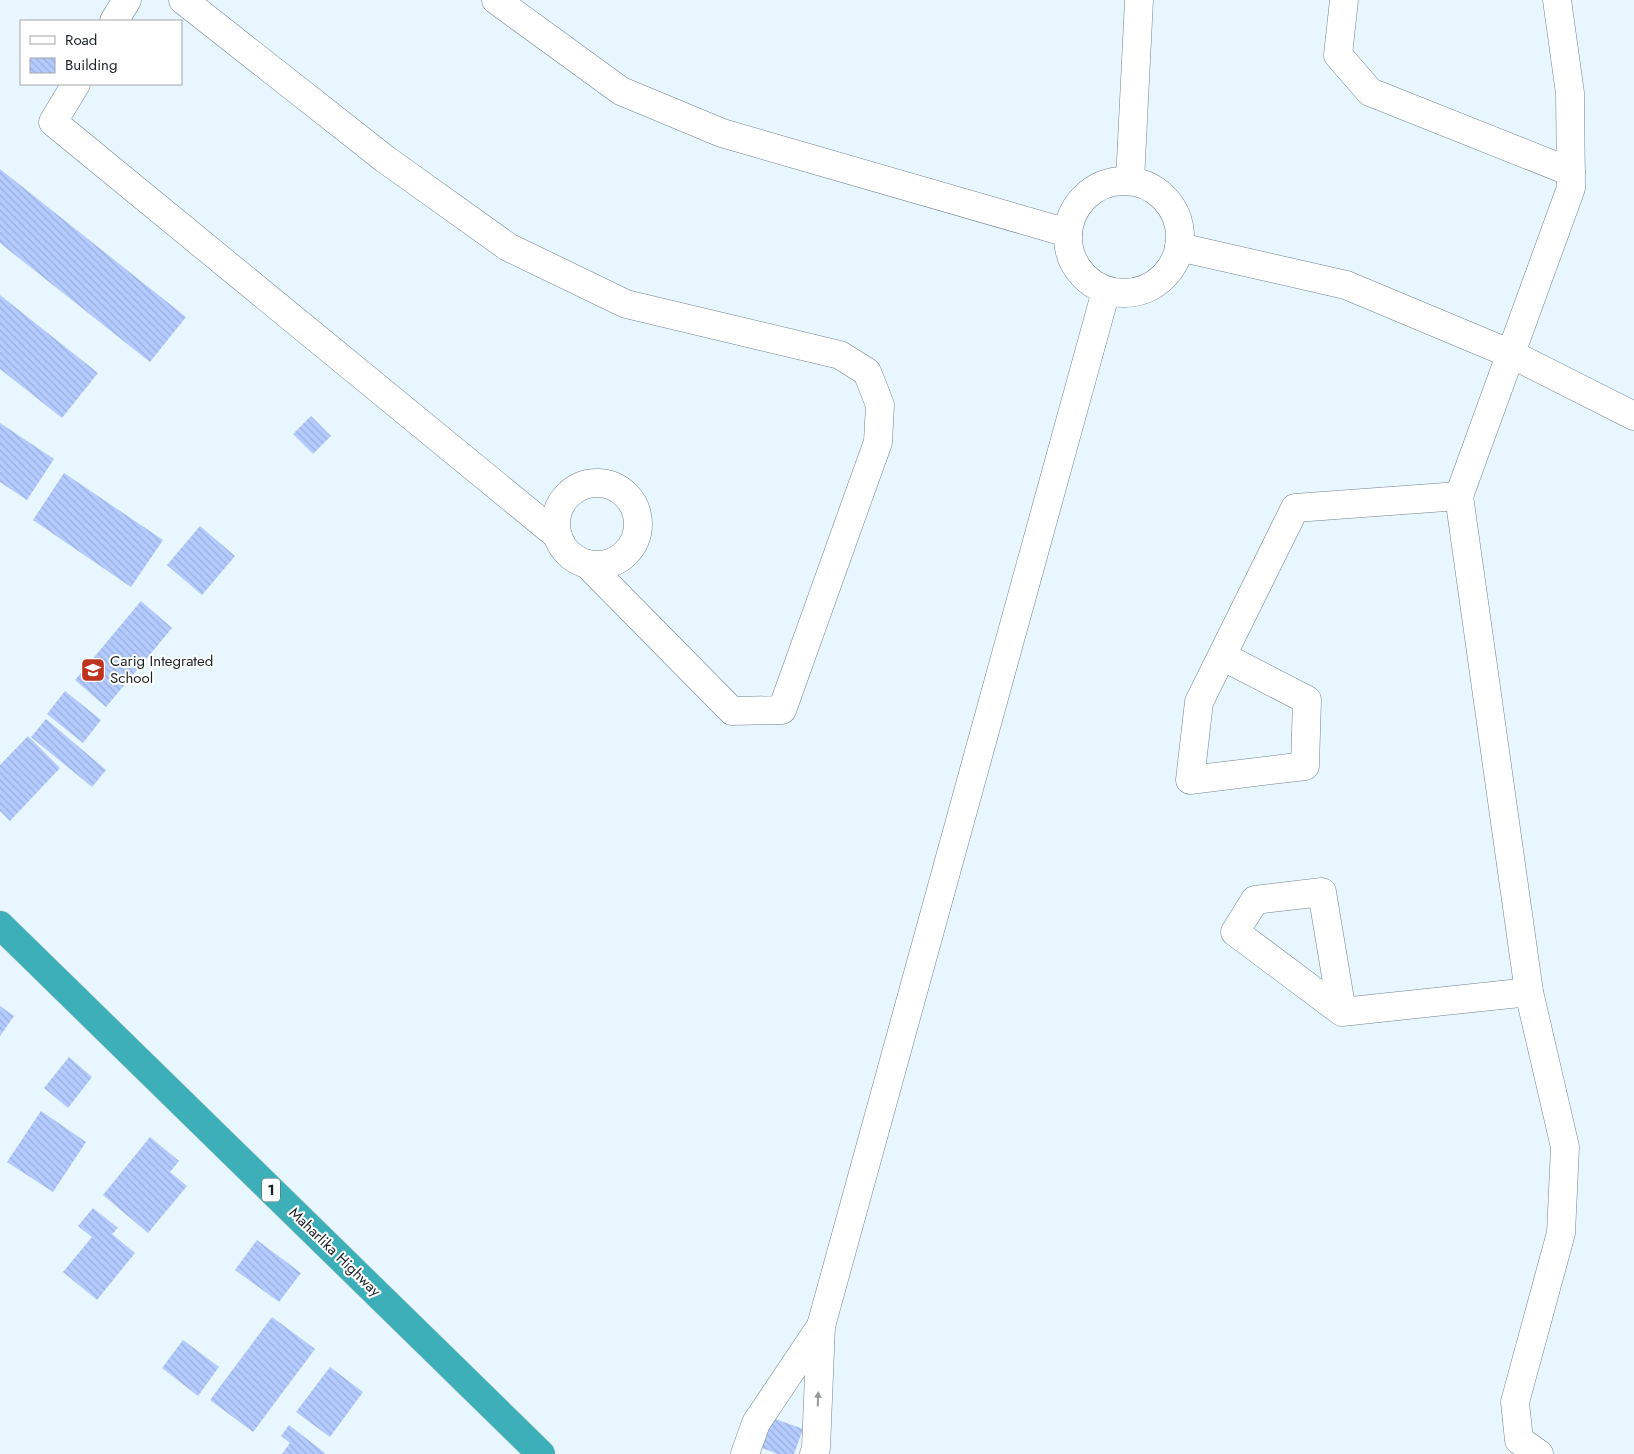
<svg xmlns="http://www.w3.org/2000/svg" width="1634" height="1454" font-family="Jost,sans-serif">
  <style>
    .building { fill: url(#building-back-hatch) }
    .lines { fill: none; stroke-linecap: round; stroke-linejoin: round }
    .minor-casing { stroke: #72828c; stroke-width: 29 }
    .highway-casing { stroke: #d1d2d3; stroke-width: 29 }
    .minor { stroke: #fff; stroke-width: 28 }
    .highway { stroke: #3dafb8; stroke-width: 28 }
    .oneway { fill: #989b9c }
    .labels { text-anchor: middle; dominant-baseline: central; stroke-width: 4; stroke-linejoin: round; paint-order: stroke }
    .shield { fill: #fff; stroke: #5f6366; stroke-width: 1 }
    .shield-label { font-size: 14px; font-weight: bold; fill: #1a2024 }
    .poi-label { font-size: 15px; fill: #1a2024; stroke: #fff; text-anchor: start }
    .street-label { font-size: 15px; fill: #1a2024; stroke: #fff }
  </style>
  <defs>
    <pattern id="building-back-hatch" width="6" height="6" patternUnits="userSpaceOnUse" patternTransform="scale(1.25)"><rect width="6" height="6" fill="#b4cbff"/><path d="M-1 5l2 2M0 0l6 6M5-1l2 2" fill="none" stroke="#9aaeda"/></pattern>
  </defs>
  <rect width="100%" height="100%" fill="#e7f6ff"/>
  <!-- building -->
  <g class="building">
    <polygon points="0,169 186,317 150,362 0,243"/>
    <polygon points="0,295 98,373 62,418 0,369"/>
    <polygon points="311,416 331,436 313,454 293,434"/>
    <polygon points="0,423 54,459 27,500 0,482"/>
    <polygon points="64,473 163,540 131,587 33,520"/>
    <polygon points="200,526 235,556 202,595 167,565"/>
    <polygon points="141,601 172,628 106,707 75,680"/>
    <polygon points="65,691 101,720 83,743 47,714"/>
    <polygon points="46,719 106,770 92,787 31,737"/>
    <polygon points="28,736 60,768 10,821 0,811 0,765"/>
    <polygon points="0,1006 14,1016 0,1036"/>
    <polygon points="69,1057 92,1077 68,1108 44,1088"/>
    <polygon points="41,1111 86,1142 53,1192 7,1162"/>
    <polygon points="150,1137 179,1161 170,1172 187,1186 148,1233 103,1195"/>
    <polygon points="93,1208 118,1228 112,1234 135,1253 97,1300 63,1272 92,1237 78,1226"/>
    <polygon points="257,1240 301,1273 279,1302 235,1270"/>
    <polygon points="272,1317 315,1349 253,1432 210,1400"/>
    <polygon points="183,1340 219,1367 198,1396 162,1368"/>
    <polygon points="330,1367 363,1392 330,1437 296,1412"/>
    <polygon points="770,1417 803,1429 794,1454 778,1454 759,1447"/>
    <polygon points="289,1425 325,1453 324,1454 282,1454 290,1443 281,1436"/>
  </g>
  <g class="lines">
    <defs>
      <g id="minor">
        <polyline points="183,0 385,159 508,247 626,304 840,355 867,372 880,405 878,442 782,710 732,711 587,564"/>
        <polyline points="496,0 621,91 722,133 1068,233"/>
        <polyline points="1344,0 1338,55 1370,92 1571,172"/>
        <polyline points="114,21 127,0"/>
        <polyline points="76,84 53,122 558,536"/>
        <polyline points="1130,181 1139,0"/>
        <circle cx="1124" cy="237" r="56"/>
        <polyline points="1179,247 1346,285 1511,354 1634,416"/>
        <circle cx="597" cy="524" r="41"/>
        <polyline points="1222,656 1307,700 1305,766 1190,780 1199,702 1295,508 1459,496"/>
        <polyline points="1342,1012 1322,892 1255,900 1235,932 1342,1012 1529,992"/>
        <polyline points="745,1454 756,1423 821,1326"/>
        <polyline points="814,1454 816,1448 821,1326 1106,291"/>
        <polyline points="1539,1454 1519,1440 1515,1402 1561,1233 1565,1147 1529,992 1459,496 1571,188 1570,93 1557,0"/>
      </g>
      <polyline id="highway" points="0,925 541,1454"/>
    </defs>
    <!-- minor casing -->
    <use href="#minor" class="minor-casing"/>
    <!-- highway casing -->
    <use href="#highway" class="highway-casing"/>
    <!-- minor -->
    <use href="#minor" class="minor"/>
    <!-- highway -->
    <use href="#highway" class="highway"/>
  </g>
  <!-- one-way arrows -->
  <defs><path id="oneway-solid" d="M-6-.8H1V-3.2L6.5 0L1 3.2V.8H-6Z" transform="scale(1.25)"/></defs>
  <use class="oneway" href="#oneway-solid" transform="translate(818 1399) rotate(-88)"/>
  <!-- icons -->
  <defs>
    <symbol id="school-square" viewBox="-11 -11 22 22"><rect x="-9" y="-9" width="18" height="18" rx="4" fill="#be331d" stroke="#fff"/><path d="M0-5L7-2L0 1L-7-2ZM-4 1L0 2.5L4 1V4Q0 6-4 4Z" fill="#fff"/></symbol>
  </defs>
  <g fill-rule="evenodd">
    <use href="#school-square" x="79" y="656" width="28" height="28"/>
  </g>
  <g class="labels">
    <!-- shield labels -->
    <rect class="shield" x="262" y="1178.5" width="18" height="23" rx="4"/>
    <g class="shield-label">
      <text x="271" y="1190">1</text>
    </g>
    <!-- poi labels -->
    <g class="poi-label">
      <text x="110" y="661">Carig Integrated<tspan x="110" dy="17">School</tspan></text>
    </g>
    <!-- street labels -->
    <g class="street-label">
      <text transform="translate(335 1252) rotate(44)">Maharlika Highway</text>
    </g>
  </g>
  <!-- legend -->
  <rect x="20" y="20" width="162" height="65" fill="#ffffff" stroke="#a3a6a7"/>
  <rect x="30" y="36" width="25" height="8" fill="#ffffff" stroke="#a3a6a7"/>
  <text x="65" y="45" font-size="15" fill="#1a2024">Road</text>
  <rect x="30" y="58" width="25" height="15" fill="url(#building-back-hatch)" stroke="#a3a6a7"/>
  <text x="65" y="70" font-size="15" fill="#1a2024">Building</text>
</svg>
